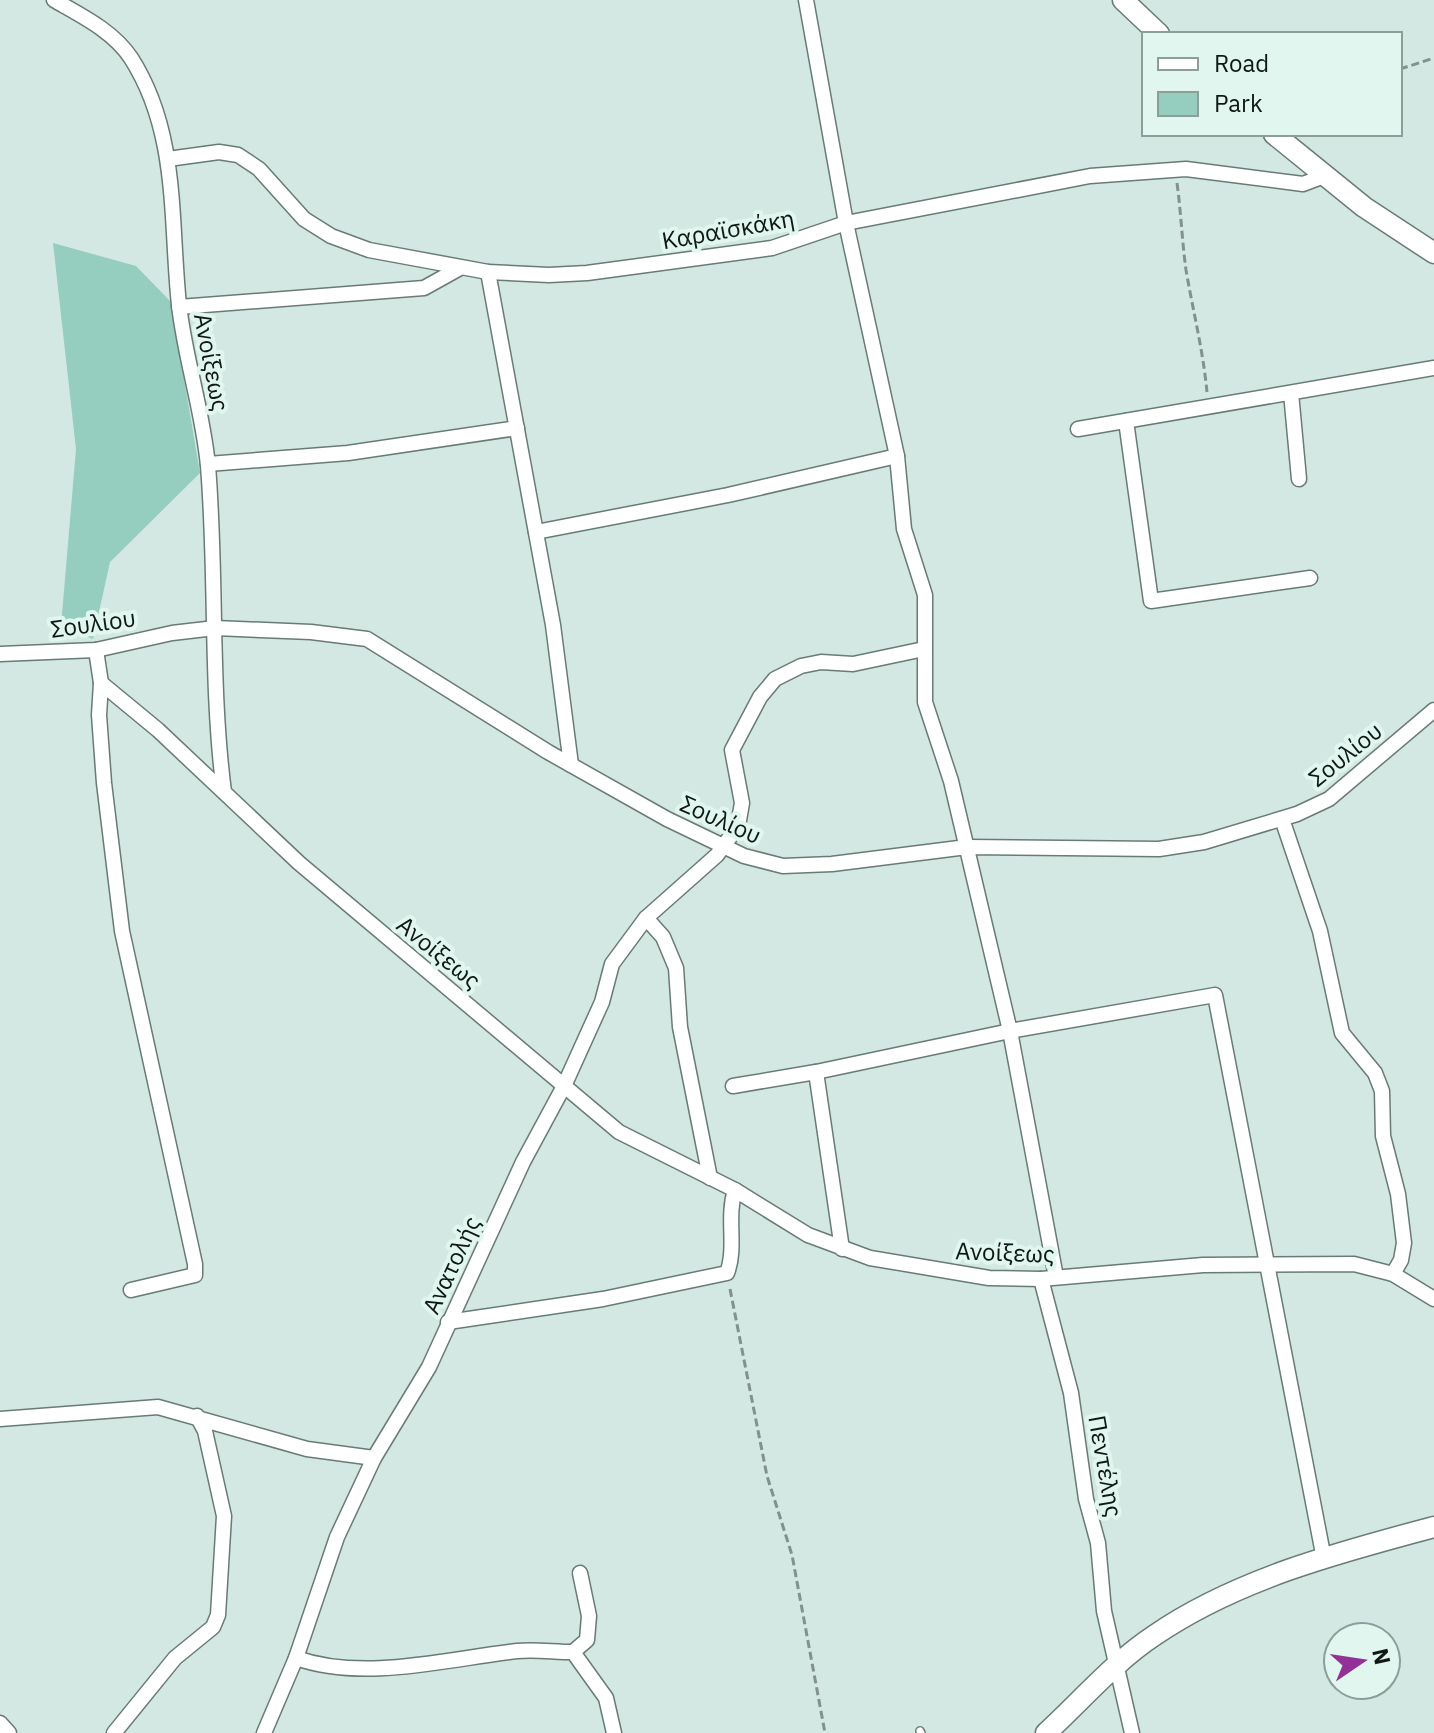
<svg xmlns="http://www.w3.org/2000/svg" width="1434" height="1733" font-family="'IBM Plex Sans',sans-serif">
  <style>
    .green { fill: #95cebe }
    .lines { fill: none; stroke-linecap: round; stroke-linejoin: round }
    .lane-casing { stroke: #687b75; stroke-width: 10 }
    .street-casing { stroke: #687b75; stroke-width: 17 }
    .secondary-casing { stroke: #687b75; stroke-width: 23 }
    .path { stroke: #82918d; stroke-width: 3; stroke-dasharray: 8 4; stroke-linecap: butt }
    .lane { stroke: #fff; stroke-width: 7 }
    .street { stroke: #fff; stroke-width: 14 }
    .secondary { stroke: #fff; stroke-width: 20 }
    .labels { text-anchor: middle; dominant-baseline: central; stroke-width: 8; stroke-linejoin: round; paint-order: stroke }
    .street-label { font-size: 24px; fill: #101816; stroke: #e0f6ef }
  </style>
  <rect width="100%" height="100%" fill="#d3e8e2"/>
  <!-- green -->
  <polygon class="green" points="53,243 136,266 171,302 200,473 110,562 93,639 61,626 76,449"/>
  <g class="lines">
    <defs>
      <polyline id="lane" points="920,1731 921,1733"/>
      <g id="street">
        <path d="M54,0c28,16 59,31 77,58 48,75 39,162 48,247 6,54 24,106 29,161 9,109 2,218 16,326"/>
        <polyline points="806,0 846,223 897,456 904,529 925,595 925,702 951,781 1010,1031 1215,995 1324,1559"/>
        <polyline points="168,159 219,152 238,155 259,169 304,219 331,236 369,250 488,272 549,275 587,273 772,248 846,223 1090,176 1186,169 1303,184 1324,176"/>
        <polyline points="488,272 553,625 571,765"/>
        <polyline points="179,307 424,288 460,268"/>
        <polyline points="1291,393 1299,479"/>
        <polyline points="1126,421 1151,601 1310,578"/>
        <polyline points="1078,429 1434,368"/>
        <polyline points="208,464 348,453 517,428"/>
        <polyline points="536,532 728,495 897,456"/>
        <polyline points="96,650 101,683 99,715 104,783 122,931 195,1264 195,1275 131,1290"/>
        <polyline points="0,654 96,650 172,633 215,628 311,632 367,639 548,752 667,819 744,856 783,866 832,864 967,847 1159,849 1204,842 1297,814 1329,799 1434,710"/>
        <polyline points="101,683 158,730 299,863 619,1132 735,1190 808,1235 870,1258 989,1278 1041,1279 1203,1265 1354,1264 1393,1274 1434,1299"/>
        <polyline points="1282,819 1320,931 1342,1033 1375,1073 1382,1091 1383,1136 1398,1194 1404,1243 1401,1260 1393,1274"/>
        <polyline points="646,918 663,937 676,968 680,1027 710,1178"/>
        <polyline points="816,1072 1010,1031 1056,1277"/>
        <polyline points="733,1086 816,1072 842,1249"/>
        <polyline points="1041,1279 1071,1393 1086,1499 1098,1543 1104,1611 1132,1733"/>
        <path d="M448,1322l155,-23 124,-26c10,-26 -1,-55 8,-83"/>
        <polyline points="0,1419 158,1407 307,1449 374,1458"/>
        <polyline points="573,1652 587,1640 589,1616 580,1573"/>
        <path d="M296,1658c68,24 151,1 221,-7 18,-2 37,1 56,1l33,46 8,35"/>
        <polyline points="0,1723 9,1733"/>
        <polyline points="114,1733 175,1658 213,1627 218,1615 224,1516 205,1431 197,1416"/>
        <polyline points="264,1733 296,1658 337,1537 374,1458 429,1367 523,1162 564,1086 602,1002 612,964 646,918 717,855 738,826 742,803 732,750 760,697 775,679 801,666 821,662 853,664 924,649"/>
      </g>
      <g id="secondary">
        <polyline points="1123,0 1159,34"/>
        <polyline points="1274,134 1364,207 1434,253"/>
        <path d="M1046,1733c36,-33 68,-71 109,-98 82,-56 185,-83 279,-108"/>
      </g>
    </defs>
    <!-- lane casing -->
    <use href="#lane" class="lane-casing"/>
    <!-- street casing -->
    <use href="#street" class="street-casing"/>
    <!-- secondary casing -->
    <use href="#secondary" class="secondary-casing"/>
    <!-- path -->
    <g class="path">
      <polyline points="1400,69 1434,58"/>
      <path d="M1177,183c4,29 5,58 9,87 7,41 17,80 21,122"/>
      <polyline points="730,1289 767,1476 792,1555 825,1733"/>
    </g>
    <!-- lane -->
    <use href="#lane" class="lane"/>
    <!-- street -->
    <use href="#street" class="street"/>
    <!-- secondary -->
    <use href="#secondary" class="secondary"/>
  </g>
  <g class="labels">
    <!-- street labels -->
    <g class="street-label">
      <text transform="translate(728 229) rotate(-10)">Καραϊσκάκη</text>
      <text transform="translate(212 362) rotate(79)">Ανοίξεως</text>
      <text transform="translate(93 623) rotate(-8)">Σουλίου</text>
      <text transform="translate(1345 754) rotate(-39)">Σουλίου</text>
      <text transform="translate(721 819) rotate(24)">Σουλίου</text>
      <text transform="translate(439 952) rotate(39)">Ανοίξεως</text>
      <text transform="translate(1005 1252) rotate(2)">Ανοίξεως</text>
      <text transform="translate(451 1265) rotate(-65)">Ανατολής</text>
      <text transform="translate(1106 1466) rotate(80)">Πεντέλης</text>
    </g>
  </g>
  <!-- legend -->
  <rect x="1142" y="32" width="260" height="104" fill="#e0f6ef" stroke="#8d9d98" stroke-width="2"/>
  <rect x="1158" y="58" width="40" height="12" fill="#ffffff" stroke="#8d9d98" stroke-width="2"/>
  <text x="1214" y="72" font-size="24" fill="#101816">Road</text>
  <rect x="1158" y="92" width="40" height="24" fill="#95cebe" stroke="#8d9d98" stroke-width="2"/>
  <text x="1214" y="112" font-size="24" fill="#101816">Park</text>
  <!-- north arrow -->
  <g transform="translate(1362 1661) rotate(77)"><circle r="38" fill="#e0f6ef" stroke="#8d9d98" stroke-width="2"/>
  <path d="M0-6L14 30L0 20L-14 30Z" fill="#933198"/>
  <text y="-12" font-size="22" font-weight="bold" text-anchor="middle" fill="#101816">N</text>
  </g>
</svg>
